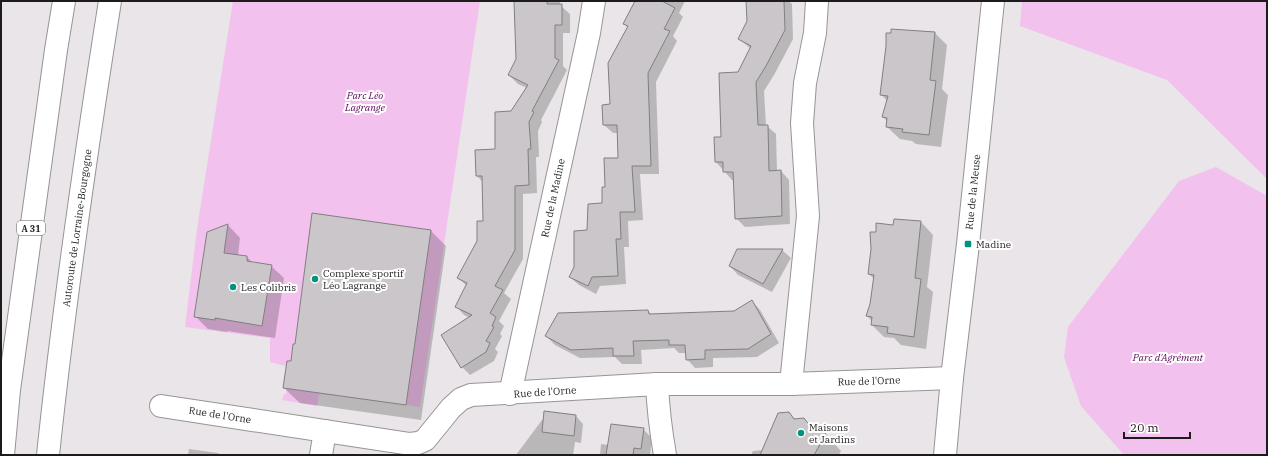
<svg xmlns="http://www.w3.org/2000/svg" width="1268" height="456" font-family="'IBM Plex Serif',serif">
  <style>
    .green { fill: #f3c1ee }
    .shadow { fill: #0003 }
    .building { fill: #cac6c9; stroke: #827f82 }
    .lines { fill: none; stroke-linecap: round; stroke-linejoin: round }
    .street-casing { stroke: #979497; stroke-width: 24 }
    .highway-casing { stroke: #979497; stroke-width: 24 }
    .street { stroke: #fff; stroke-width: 22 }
    .highway { stroke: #fff; stroke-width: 22 }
    .poi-dot { fill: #029380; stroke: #fff; stroke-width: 1.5 }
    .labels { text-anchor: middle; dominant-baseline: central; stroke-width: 4; stroke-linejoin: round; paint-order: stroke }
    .shield { fill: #fff; stroke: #616061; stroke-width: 1 }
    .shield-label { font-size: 9px; font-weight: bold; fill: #1d1c1d }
    .park-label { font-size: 10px; font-style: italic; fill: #590557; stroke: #fff }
    .street-label { font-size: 10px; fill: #1d1c1d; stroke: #fff }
    .poi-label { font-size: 10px; fill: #1d1c1d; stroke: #fff; text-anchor: start }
  </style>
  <rect width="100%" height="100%" fill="#e9e5e8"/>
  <!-- green -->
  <g class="green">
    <polygon points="233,1 480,1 420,407 358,398 339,390 338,396 319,394 317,406 282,400 284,394 286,394 287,389 283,388 286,366 270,362 270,338 185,327 197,229"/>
    <polygon points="1022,1 1267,1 1267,179 1167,80 1020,26"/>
    <polygon points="1216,167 1267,196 1267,455 1124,455 1081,406 1064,357 1068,327 1179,181"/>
  </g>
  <!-- shadow -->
  <g class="shadow">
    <polygon points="515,1 560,1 560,5 570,14 570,33 563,33 563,66 567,70 541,120 542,122 538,131 539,157 536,157 537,193 523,194 523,259 504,293 511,299 499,321 504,326 500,334 502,336 495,349 498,352 494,361 470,375 462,367 470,318 464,315 456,306 467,286 458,278 478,242 484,222 483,182 477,176 496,150 512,112 527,88 518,84 509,75 518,59"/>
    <polygon points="634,1 685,1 679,13 683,17 673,36 677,41 656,82 659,174 640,174 643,220 628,221 629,247 624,247 626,284 600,286 596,294 579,285 570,277 588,231 603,204 606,188 619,159 619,133 613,133 604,125 611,105 628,28 624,23 635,2"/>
    <polygon points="747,1 789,1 792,4 793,39 774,75 764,91 766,126 767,126 776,134 777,171 781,171 789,180 790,224 745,227 736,218 735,180 732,180 716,162 715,138 722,138 738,73 751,49 739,39 748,21"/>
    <polygon points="892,30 935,33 947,45 942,89 948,95 941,147 916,144 912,141 900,139 887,127 888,122 883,117 887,101 881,94"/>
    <polygon points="313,214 431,231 446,246 421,420 300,403 284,388 295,345"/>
    <polygon points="895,220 921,222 933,235 927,287 933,292 926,349 901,345 894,338 884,337 872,325 872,321 867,316 871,304 874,279 869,274 877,233 894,226"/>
    <polygon points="228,225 240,238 238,256 247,257 253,263 271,266 284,278 275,338 227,331 227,332 208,329 195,316"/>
    <polygon points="782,250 791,258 772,292 738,275 730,266"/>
    <polygon points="752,301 760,310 779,343 757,357 713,358 713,367 695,368 687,359 686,353 679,353 674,348 641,350 642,364 622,364 615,357 580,358 555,345 546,336 648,311 652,315 734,312"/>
    <polygon points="789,413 796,420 804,419 812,427 819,427 841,451 839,455 751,455 753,451 763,450"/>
    <polygon points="576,416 583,424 581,443 575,442 573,455 516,455 542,420"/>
    <polygon points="643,429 652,438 650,455 600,455 601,444 609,445"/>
    <polygon points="189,449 218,453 220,455 188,455"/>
  </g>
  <!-- building -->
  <g class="building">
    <polygon points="514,1 547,1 547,4 562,4 562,25 555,25 555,58 559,60 532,111 534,112 529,122 531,149 528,149 529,185 515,186 515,250 495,286 503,290 490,313 496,317 492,326 494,327 486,341 490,343 486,352 461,368 441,335 472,315 455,307 467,283 457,278 477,241 477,221 483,221 482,176 476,176 475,150 495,149 495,112 511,111 528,85 508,75 516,59"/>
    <polygon points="635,1 662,1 675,8 664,29 670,31 648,73 651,166 632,166 635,212 620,212 621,239 616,239 618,276 592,277 588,286 569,277 574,267 574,231 587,230 588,204 602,203 602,187 605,187 604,158 618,158 617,125 603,125 602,105 610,104 608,63 628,26 623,24"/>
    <polygon points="746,1 784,1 785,30 766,66 756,82 758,125 768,125 769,171 781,170 782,216 735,219 733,172 723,172 723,162 715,162 714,137 721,137 719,73 738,72 751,46 738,39 747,21"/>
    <polygon points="891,29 935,32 930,80 936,81 929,135 902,132 903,129 886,127 887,118 882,117 888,96 880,95 886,46 886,33 891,33"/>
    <polygon points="312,213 431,230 406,405 283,388 287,361 291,361 293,344 295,344"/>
    <polygon points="894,219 921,221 915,278 921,279 914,337 887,333 888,327 871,325 872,317 866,316 870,304 874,275 868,274 871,249 870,232 876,232 876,223 893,225"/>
    <polygon points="228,224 224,253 247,256 247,261 272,265 262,326 215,318 215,320 194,317 207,232"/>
    <polygon points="737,249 783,249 763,284 729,266"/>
    <polygon points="752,300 771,334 748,349 705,350 705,359 686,360 685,345 669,345 669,340 633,341 634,356 613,356 613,348 571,350 545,336 558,313 648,310 649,314 734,311"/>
    <polygon points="544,411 576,415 574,436 542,432"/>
    <polygon points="789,412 794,419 804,418 810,426 820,426 826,434 814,455 760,455 778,413"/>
    <polygon points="611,424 644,428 641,449 634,448 633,455 606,455"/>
  </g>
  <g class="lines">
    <defs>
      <g id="street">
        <path d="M657,384c1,24 4,48 8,71"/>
        <polyline points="791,384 808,216 802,123 805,83 815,33 817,1"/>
        <polyline points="510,394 589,33 594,1"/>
        <polyline points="161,406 410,444 418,443 425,440 451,408 461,399 471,395 657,384 791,384 952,378"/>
        <polyline points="321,455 325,431"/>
        <polyline points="945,455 952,378 968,244 993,1"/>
      </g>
      <g id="highway">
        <polyline points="3,455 9,390 56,50 64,1"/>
        <path d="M48,455c16,-152 38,-303 62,-454"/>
      </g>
    </defs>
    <!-- street casing -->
    <use href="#street" class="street-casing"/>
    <!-- highway casing -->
    <use href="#highway" class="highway-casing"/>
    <!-- street -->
    <use href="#street" class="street"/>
    <!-- highway -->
    <use href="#highway" class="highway"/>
  </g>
  <!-- markers -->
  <g class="poi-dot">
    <rect x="964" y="240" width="8" height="8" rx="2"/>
    <circle cx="315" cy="279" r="4"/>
    <circle cx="233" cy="287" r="4"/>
    <circle cx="801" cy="433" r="4"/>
  </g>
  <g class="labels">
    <!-- shield labels -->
    <rect class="shield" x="17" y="221" width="28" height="14" rx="3"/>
    <g class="shield-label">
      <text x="31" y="228">A 31</text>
    </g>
    <!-- park labels -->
    <g class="park-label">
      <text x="365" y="95">Parc Léo<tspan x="365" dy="12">Lagrange</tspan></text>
      <text x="1168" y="357">Parc d'Agrément</text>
    </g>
    <!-- street labels -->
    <g class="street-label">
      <text transform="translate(973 192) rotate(-84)">Rue de la Meuse</text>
      <text transform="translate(553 198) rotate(-78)">Rue de la Madine</text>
      <text transform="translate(77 228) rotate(-82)">Autoroute de Lorraine-Bourgogne</text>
      <text transform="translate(869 381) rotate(-2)">Rue de l'Orne</text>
      <text transform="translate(545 392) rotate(-4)">Rue de l'Orne</text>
      <text transform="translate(220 415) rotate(9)">Rue de l'Orne</text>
    </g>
    <!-- poi labels -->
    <g class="poi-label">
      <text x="976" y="244">Madine</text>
      <text x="323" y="273">Complexe sportif<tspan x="323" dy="12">Léo Lagrange</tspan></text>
      <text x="241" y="287">Les Colibris</text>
      <text x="809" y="427">Maisons<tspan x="809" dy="12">et Jardins</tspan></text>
    </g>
  </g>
  <!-- border -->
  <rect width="1268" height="456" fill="none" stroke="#1d1c1d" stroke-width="4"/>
  <!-- scale -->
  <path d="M1124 432v6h66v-6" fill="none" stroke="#1d1c1d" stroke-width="2"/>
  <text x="1130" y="432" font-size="12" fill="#1d1c1d" stroke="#ffffff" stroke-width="3" paint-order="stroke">20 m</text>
</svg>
